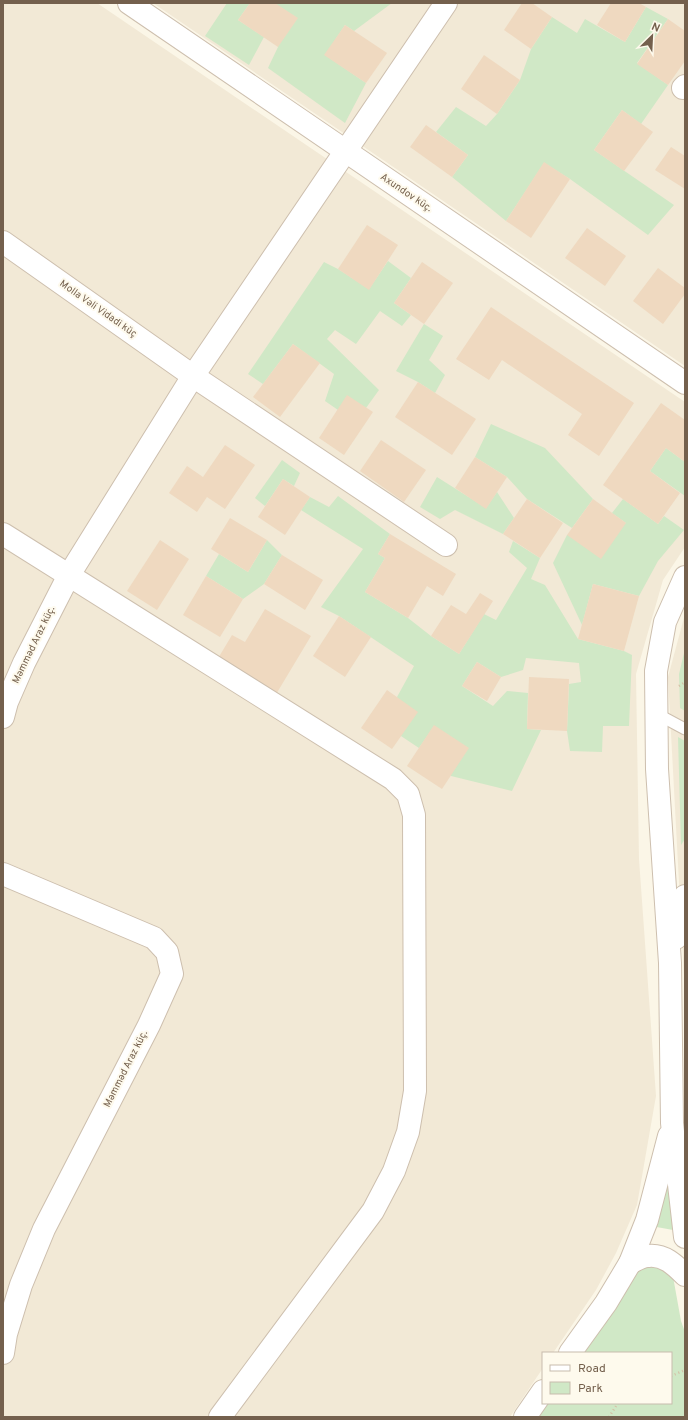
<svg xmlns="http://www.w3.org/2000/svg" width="688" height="1420" font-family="Overpass,sans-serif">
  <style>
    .residential { fill: #f2e9d6 }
    .green { fill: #d0e8c6 }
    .building { fill: #efd9c0 }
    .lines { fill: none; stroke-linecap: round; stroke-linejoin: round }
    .lane-casing { stroke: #cdbfae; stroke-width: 13 }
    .street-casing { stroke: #cdbfae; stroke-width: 24 }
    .path { stroke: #d4bda3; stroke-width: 2.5; stroke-dasharray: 1 3; stroke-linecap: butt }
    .lane { stroke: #fff; stroke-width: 11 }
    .street { stroke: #fff; stroke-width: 22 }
    .labels { text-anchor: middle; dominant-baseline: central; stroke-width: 4; stroke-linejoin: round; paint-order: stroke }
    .street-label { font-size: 10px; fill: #74604d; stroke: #fefaed }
  </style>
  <rect width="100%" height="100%" fill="#fbf6e7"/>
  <!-- residential -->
  <g class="residential">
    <polygon points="3,3 97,3 685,402 685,547 663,580 636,674 639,859 656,1096 637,1205 616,1253 596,1290 553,1353 543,1353 543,1368 510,1417 3,1417"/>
    <polygon points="153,3 685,3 685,366"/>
    <polygon points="685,614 685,995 668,677"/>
  </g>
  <!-- green -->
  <g class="green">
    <polygon points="227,3 250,3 238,20 264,37 249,65 205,36"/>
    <polygon points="275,3 392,3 354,31 345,25 325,55 366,83 345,123 268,68 278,47"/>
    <polygon points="646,7 668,19 637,63 668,85 641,124 622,110 594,150 674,205 648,235 570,179 544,163 506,221 452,177 468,155 436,132 456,107 486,126 497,114 520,80 531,49 552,17 577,33 585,19 625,42"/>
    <polygon points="388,261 411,278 394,303 411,315 402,326 380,311 356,344 335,330 327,339 379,390 366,408 338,410 325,401 334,374 293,344 263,384 248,374 324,262 338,269 369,289"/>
    <polygon points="424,324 443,336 429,360 445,375 435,393 418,382 396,371"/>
    <polygon points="491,424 545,448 593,499 572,528 527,499 507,477 475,457"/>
    <polygon points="666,448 685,462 685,496 650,471"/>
    <polygon points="282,460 300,473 294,486 283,479 265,506 255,498"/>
    <polygon points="437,477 486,508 497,492 514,518 503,534 455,510 440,519 420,507"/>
    <polygon points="338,496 390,534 378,554 385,558 365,592 408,618 431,636 459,654 484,614 496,620 527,568 509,552 513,541 540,558 531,579 545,585 578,639 624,651 632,655 629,726 603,726 602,752 570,751 567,731 569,684 581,682 579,663 526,658 523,670 501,677 477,662 462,686 493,706 507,691 528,693 527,729 541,730 512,791 451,776 434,726 419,748 401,736 397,697 414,666 339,616 321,607 363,549 301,510 310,497 329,507"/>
    <polygon points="623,499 658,524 664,516 684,530 658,561 639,596 593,584 582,625 553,563 567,535 626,523 612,513"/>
    <polygon points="267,540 282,555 264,584 243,599 206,576 219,554 248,572"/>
    <polygon points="685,649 685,711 680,708 679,674"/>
    <polygon points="678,737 685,741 685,839 681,845"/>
    <polygon points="670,1154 673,1230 651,1226"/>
    <polygon points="642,1265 672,1271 681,1321 685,1332 685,1417 536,1417 546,1403 671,1403 671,1353 581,1353"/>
  </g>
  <!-- building -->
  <g class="building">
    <polygon points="250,3 275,3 298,18 278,47 238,20"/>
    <polygon points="522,3 532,3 552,17 531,49 504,30"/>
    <polygon points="611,3 639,3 646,7 625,42 597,25"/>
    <polygon points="668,19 685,31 685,61 668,85 637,64"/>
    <polygon points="345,25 387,53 366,83 324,55"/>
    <polygon points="484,55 520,80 497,114 461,89"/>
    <polygon points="622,110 653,132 624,171 594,150"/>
    <polygon points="426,125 468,155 452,177 410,147"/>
    <polygon points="671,147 685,156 685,189 655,170"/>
    <polygon points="544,162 570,179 531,238 506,221"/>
    <polygon points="367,225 398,245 369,290 338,269"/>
    <polygon points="587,228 626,256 605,286 565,258"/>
    <polygon points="422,262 453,283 424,324 394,303"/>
    <polygon points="658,268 685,288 685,294 663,324 633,301"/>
    <polygon points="491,307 634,403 599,456 568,435 582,414 502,360 489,380 456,359"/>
    <polygon points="293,344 320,363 280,417 253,397"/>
    <polygon points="418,382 476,419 452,455 395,417"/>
    <polygon points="347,395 373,412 344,455 319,438"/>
    <polygon points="661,403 685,420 685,462 666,448 650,471 680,493 658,524 603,485"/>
    <polygon points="381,440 426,470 404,502 360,471"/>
    <polygon points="225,445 255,465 225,509 207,497 197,512 169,493 187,466 203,477"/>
    <polygon points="475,457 507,477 486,509 455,488"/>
    <polygon points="283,479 310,497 285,535 258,517"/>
    <polygon points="527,499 563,523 540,558 503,534"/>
    <polygon points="593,499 626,523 601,559 567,535"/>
    <polygon points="230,518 267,540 248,572 211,549"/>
    <polygon points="390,534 456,574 443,596 427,586 408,618 365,592 385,558 378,554"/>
    <polygon points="160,540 189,559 157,610 127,591"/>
    <polygon points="282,555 323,580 305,610 264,584"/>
    <polygon points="206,576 243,599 220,637 183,615"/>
    <polygon points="593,584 639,596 624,651 578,639"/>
    <polygon points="480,593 493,601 459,654 431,636 451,605 466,614"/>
    <polygon points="265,609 311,636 275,696 217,660 232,635 245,642"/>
    <polygon points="339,616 371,637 345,677 313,656"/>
    <polygon points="477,662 501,677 487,701 462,686"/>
    <polygon points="529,677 569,679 567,731 527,729"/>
    <polygon points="387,690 418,712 392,749 361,728"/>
    <polygon points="434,725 469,748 442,789 407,766"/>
  </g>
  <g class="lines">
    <defs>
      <polyline id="lane" points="657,714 685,729"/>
      <g id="street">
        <polyline points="129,3 685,383"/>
        <polyline points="683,88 685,86"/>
        <polyline points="3,242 193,376 446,545"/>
        <polyline points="3,534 393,779 408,794 414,815 415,1091 408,1132 394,1171 373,1211 220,1417"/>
        <polyline points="685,577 665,622 656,671 657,769 670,963 672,1123 685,1237"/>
        <polyline points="3,717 7,702 24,663 69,575 193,376 446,3"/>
        <polyline points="3,874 154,938 167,952 172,974 149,1025 44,1229 21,1285 6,1334 3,1353"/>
        <polyline points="676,938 685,896"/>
        <path d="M630,1263c6,-3 12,-7 18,-7 16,-2 27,9 37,19"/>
        <polyline points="570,1353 606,1303 630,1263 647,1220 669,1136"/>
        <polyline points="525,1417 543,1391"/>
      </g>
    </defs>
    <!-- lane casing -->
    <use href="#lane" class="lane-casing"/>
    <!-- street casing -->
    <use href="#street" class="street-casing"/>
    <!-- path -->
    <g class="path">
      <polyline points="679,686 685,682"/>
      <polyline points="671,1376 685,1370"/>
      <polyline points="609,1417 618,1403"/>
    </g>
    <!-- lane -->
    <use href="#lane" class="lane"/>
    <!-- street -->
    <use href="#street" class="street"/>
  </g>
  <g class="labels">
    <!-- street labels -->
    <g class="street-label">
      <text transform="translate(406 193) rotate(34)">Axundov küç.</text>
      <text transform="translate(98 309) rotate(35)">Molla Vəli Vidadi küç</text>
      <text transform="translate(34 645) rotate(-64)">Məmməd Araz küç.</text>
      <text transform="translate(126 1069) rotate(-63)">Məmməd Araz küç.</text>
    </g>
  </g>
  <!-- border -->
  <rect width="688" height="1420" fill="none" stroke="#74604d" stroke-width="8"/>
  <!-- legend -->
  <rect x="542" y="1352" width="130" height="52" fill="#fefaed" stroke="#c7bcad"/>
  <rect x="550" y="1365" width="20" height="6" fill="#ffffff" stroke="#c7bcad"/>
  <text x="578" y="1372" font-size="12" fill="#74604d">Road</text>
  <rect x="550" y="1382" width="20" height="12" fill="#d0e8c6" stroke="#c7bcad"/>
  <text x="578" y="1392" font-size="12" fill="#74604d">Park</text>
  <!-- north arrow -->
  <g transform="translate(652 36) rotate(24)" stroke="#fefaed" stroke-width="3" paint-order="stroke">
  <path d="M0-3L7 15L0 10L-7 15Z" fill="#74604d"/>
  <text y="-6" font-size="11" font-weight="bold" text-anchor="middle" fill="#74604d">N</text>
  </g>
</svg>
